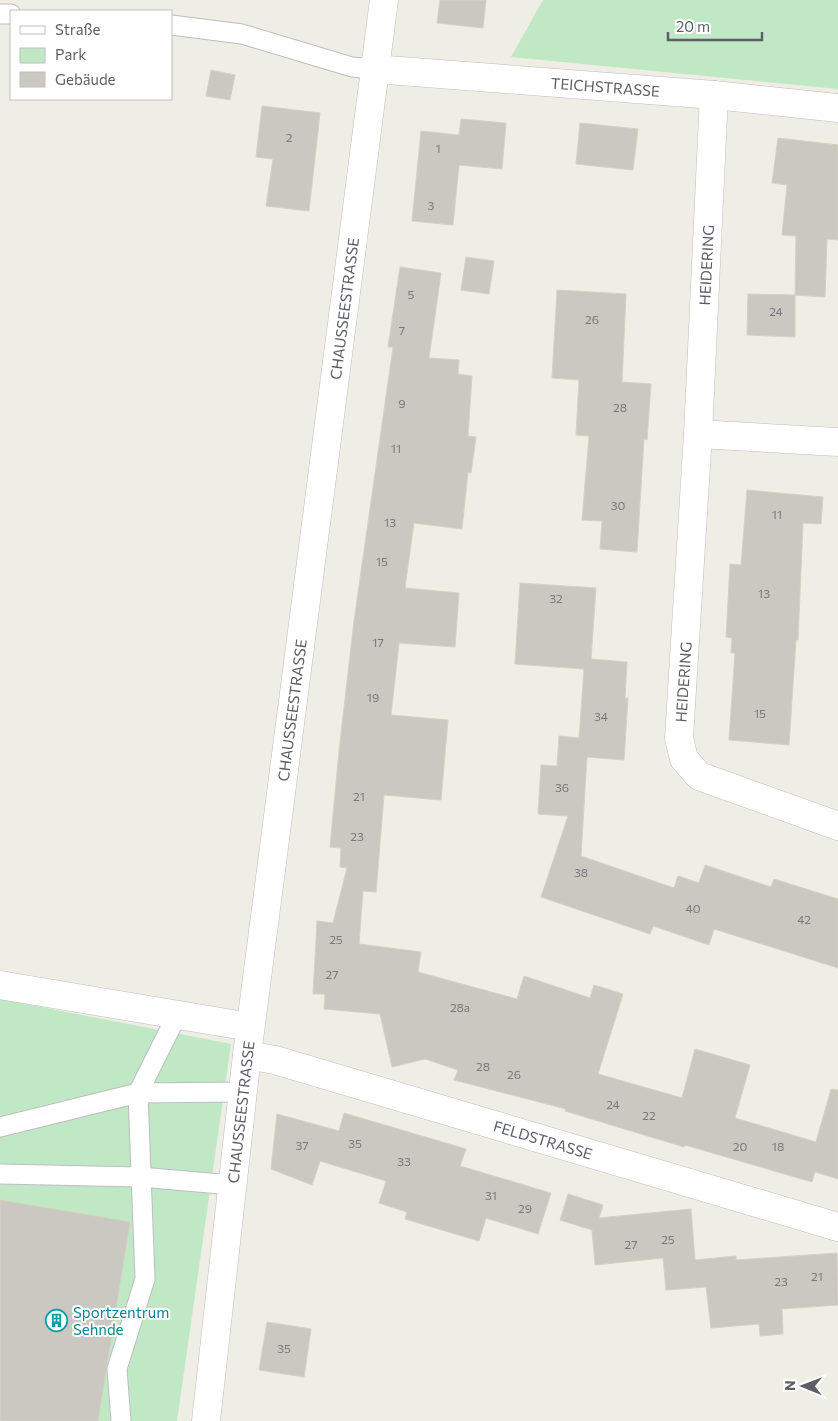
<svg xmlns="http://www.w3.org/2000/svg" width="838" height="1421" font-family="Commissioner,sans-serif">
  <style>
    .green { fill: #c0e8c5 }
    .building { fill: #cac8c1; stroke: #d5d1c2 }
    .lines { fill: none; stroke-linecap: round; stroke-linejoin: round }
    .lane-casing { stroke: #bcbdc4; stroke-width: 21 }
    .street-casing { stroke: #bcbdc4; stroke-width: 29 }
    .lane { stroke: #fff; stroke-width: 19 }
    .street { stroke: #fff; stroke-width: 28 }
    .labels { text-anchor: middle; dominant-baseline: central; stroke-width: 4; stroke-linejoin: round; paint-order: stroke }
    .number-label { font-size: 12px; fill: #78797d }
    .street-label { font-size: 15px; fill: #5c5f66; stroke: #fff }
    .culture-label { font-size: 15px; fill: #0d838f; stroke: #fff; text-anchor: start }
  </style>
  <rect width="100%" height="100%" fill="#efeee4"/>
  <!-- green -->
  <g class="green">
    <polygon points="543,0 838,0 838,89 511,57"/>
    <polygon points="0,999 231,1044 177,1421 0,1421"/>
  </g>
  <!-- building -->
  <g class="building">
    <polygon points="440,0 486,0 483,28 437,23"/>
    <polygon points="211,70 235,75 230,100 206,96"/>
    <polygon points="262,106 320,113 309,211 266,206 273,159 256,157"/>
    <polygon points="461,119 506,123 502,169 459,165 453,225 412,221 421,131 459,135"/>
    <polygon points="580,123 638,129 633,170 576,164"/>
    <polygon points="778,138 838,145 838,240 827,239 825,297 795,295 796,236 782,235 787,185 772,183"/>
    <polygon points="466,257 494,261 489,294 461,290"/>
    <polygon points="400,267 441,273 429,358 459,360 458,374 472,376 468,436 476,437 471,473 468,472 462,529 414,523 405,588 459,593 455,647 399,643 391,715 448,720 441,800 384,795 376,892 363,891 359,944 421,952 418,972 517,999 524,976 590,998 594,985 623,994 598,1074 682,1098 695,1049 750,1065 735,1118 816,1142 831,1089 838,1090 838,1179 815,1172 812,1182 685,1145 684,1147 565,1111 566,1109 454,1080 458,1070 425,1059 392,1067 380,1014 324,1009 325,994 313,994 317,921 333,923 347,868 340,867 341,848 330,847 339,751 354,621 393,347 388,347"/>
    <polygon points="557,290 626,294 622,382 651,384 647,440 644,439 637,552 600,549 602,521 582,520 589,436 576,435 579,380 552,378"/>
    <polygon points="748,294 795,295 795,337 747,335"/>
    <polygon points="747,490 823,497 821,524 803,523 798,640 796,640 789,745 729,740 735,653 731,653 732,638 726,637 730,564 741,565"/>
    <polygon points="520,583 596,588 591,659 627,662 625,698 628,698 624,760 587,757 581,856 674,888 678,876 699,883 705,865 771,887 774,879 838,899 838,968 714,929 709,945 653,926 650,934 541,897 568,816 538,814 541,765 557,766 559,736 579,738 584,669 515,664"/>
    <polygon points="344,1113 466,1149 460,1166 551,1193 538,1234 486,1218 479,1241 405,1219 407,1212 379,1203 386,1181 320,1161 312,1185 271,1169 277,1114 339,1131"/>
    <polygon points="568,1194 603,1205 599,1218 691,1209 695,1260 736,1256 736,1260 837,1253 838,1305 782,1309 783,1334 760,1336 759,1324 711,1328 706,1287 666,1290 663,1258 595,1265 592,1230 560,1220"/>
    <polygon points="0,1200 130,1222 98,1421 0,1421"/>
    <polygon points="267,1322 311,1329 304,1377 259,1370"/>
  </g>
  <g class="lines">
    <defs>
      <g id="lane">
        <polyline points="0,14 11,14"/>
        <polyline points="171,25 242,34 352,67 374,69"/>
        <polyline points="0,1127 138,1093 242,1092"/>
        <polyline points="0,1174 140,1177 232,1185"/>
        <polyline points="121,1421 117,1369 145,1279 138,1093 177,1015"/>
      </g>
      <g id="street">
        <path id="s1" d="M374,69l340,26 124,13"/>
        <polyline points="714,95 698,434 679,738 684,759 699,776 838,826"/>
        <polyline points="698,434 838,442"/>
        <polyline points="0,985 250,1027"/>
        <path id="s2" d="M247,1055l28,5 563,167"/>
        <path id="s3" d="M206,1421l41,-366 137,-1055"/>
      </g>
    </defs>
    <!-- lane casing -->
    <use href="#lane" class="lane-casing"/>
    <!-- street casing -->
    <use href="#street" class="street-casing"/>
    <!-- lane -->
    <use href="#lane" class="lane"/>
    <!-- street -->
    <use href="#street" class="street"/>
  </g>
  <!-- icons -->
  <defs>
    <symbol id="building-ring" viewBox="-11 -11 22 22"><circle r="9.5" fill="#fff" stroke="#0f9aa8" stroke-width="1.5"/><path d="M-4-6H4V6H1V3H-1V6H-4ZM-2.5-4.3h1.7v1.8h-1.7ZM.8-4.3h1.7v1.8H.8ZM-2.5-1h1.7V.8h-1.7ZM.8-1h1.7V.8H.8Z" fill="#0f9aa8"/></symbol>
  </defs>
  <g fill-rule="evenodd">
    <use href="#building-ring" x="44" y="1308" width="25" height="25"/>
  </g>
  <g class="labels">
    <!-- number labels -->
    <g class="number-label">
      <text x="289" y="137">2</text>
      <text x="438" y="148">1</text>
      <text x="431" y="205">3</text>
      <text x="411" y="294">5</text>
      <text x="776" y="311">24</text>
      <text x="592" y="319">26</text>
      <text x="402" y="330">7</text>
      <text x="402" y="403">9</text>
      <text x="620" y="407">28</text>
      <text x="396" y="448">11</text>
      <text x="618" y="505">30</text>
      <text x="777" y="514">11</text>
      <text x="390" y="522">13</text>
      <text x="382" y="561">15</text>
      <text x="764" y="593">13</text>
      <text x="556" y="598">32</text>
      <text x="378" y="642">17</text>
      <text x="373" y="697">19</text>
      <text x="760" y="713">15</text>
      <text x="601" y="716">34</text>
      <text x="562" y="787">36</text>
      <text x="359" y="796">21</text>
      <text x="357" y="836">23</text>
      <text x="581" y="872">38</text>
      <text x="693" y="908">40</text>
      <text x="804" y="919">42</text>
      <text x="336" y="939">25</text>
      <text x="332" y="974">27</text>
      <text x="460" y="1007">28a</text>
      <text x="483" y="1066">28</text>
      <text x="514" y="1074">26</text>
      <text x="613" y="1104">24</text>
      <text x="649" y="1115">22</text>
      <text x="355" y="1143">35</text>
      <text x="302" y="1145">37</text>
      <text x="740" y="1146">20</text>
      <text x="778" y="1146">18</text>
      <text x="404" y="1161">33</text>
      <text x="491" y="1195">31</text>
      <text x="525" y="1208">29</text>
      <text x="668" y="1239">25</text>
      <text x="631" y="1244">27</text>
      <text x="817" y="1276">21</text>
      <text x="781" y="1281">23</text>
      <text x="284" y="1348">35</text>
    </g>
    <!-- street labels -->
    <g class="street-label">
      <text stroke="none"><textPath href="#s1" startOffset="232">TEICHSTRASSE</textPath></text>
      <text transform="translate(706 265) rotate(-87)">HEIDERING</text>
      <text stroke="none"><textPath href="#s3" startOffset="1121">CHAUSSEESTRASSE</textPath></text>
      <text transform="translate(683 682) rotate(-86)">HEIDERING</text>
      <text stroke="none"><textPath href="#s3" startOffset="716">CHAUSSEESTRASSE</textPath></text>
      <text stroke="none"><textPath href="#s3" startOffset="311">CHAUSSEESTRASSE</textPath></text>
      <text stroke="none"><textPath href="#s2" startOffset="308">FELDSTRASSE</textPath></text>
    </g>
    <!-- culture labels -->
    <g class="culture-label">
      <text x="73" y="1312">Sportzentrum<tspan x="73" dy="17">Sehnde</tspan></text>
    </g>
  </g>
  <!-- legend -->
  <rect x="10" y="10" width="162" height="90" fill="#ffffff" stroke="#bebfc2"/>
  <rect x="20" y="26" width="25" height="8" fill="#ffffff" stroke="#bebfc2"/>
  <text x="55" y="35" font-size="15" fill="#5c5f66">Straße</text>
  <rect x="20" y="48" width="25" height="15" fill="#c0e8c5" stroke="#bebfc2"/>
  <text x="55" y="60" font-size="15" fill="#5c5f66">Park</text>
  <rect x="20" y="72" width="25" height="15" fill="#cac8c1" stroke="#bebfc2"/>
  <text x="55" y="85" font-size="15" fill="#5c5f66">Gebäude</text>
  <!-- north arrow -->
  <g transform="translate(803 1386) rotate(271)" stroke="#ffffff" stroke-width="4" paint-order="stroke">
  <path d="M0-4L9 19L0 12L-9 19Z" fill="#5c5f66"/>
  <text y="-8" font-size="14" font-weight="bold" text-anchor="middle" fill="#5c5f66">N</text>
  </g>
  <!-- scale -->
  <path d="M668 32v8h94v-8" fill="none" stroke="#5c5f66" stroke-width="2.5"/>
  <text x="676" y="32" font-size="15" fill="#5c5f66" stroke="#ffffff" stroke-width="4" paint-order="stroke">20 m</text>
</svg>
